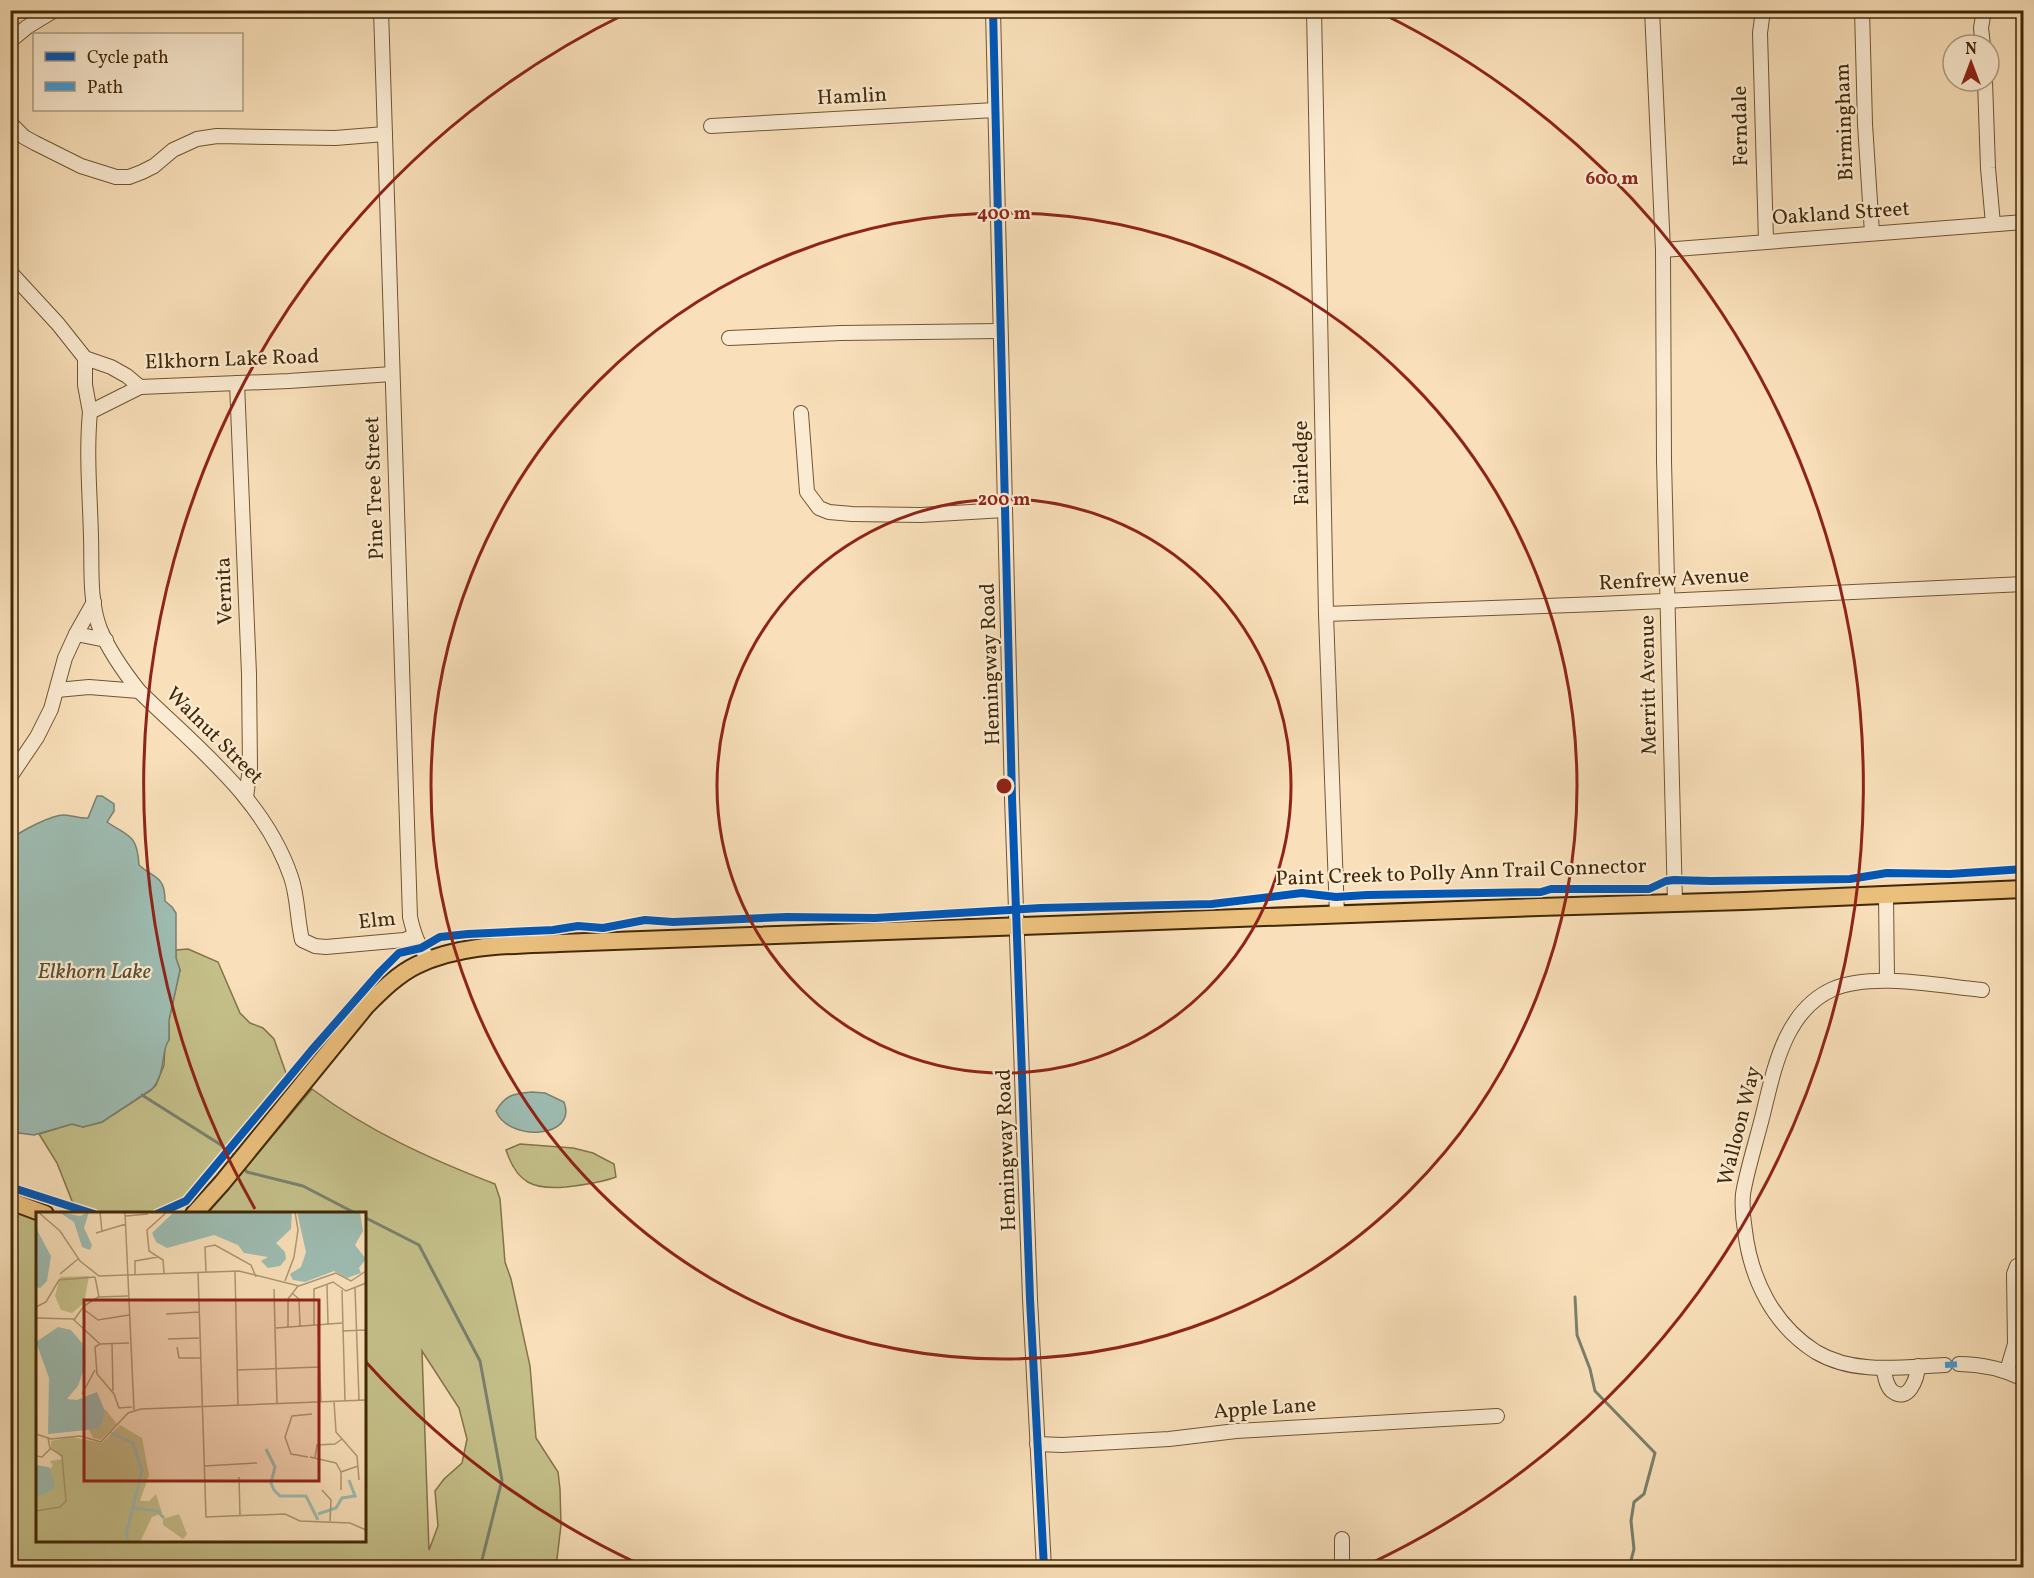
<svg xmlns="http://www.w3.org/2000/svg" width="2034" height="1578" font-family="Vollkorn,serif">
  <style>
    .green { fill: #c5c08a; stroke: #837448; stroke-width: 1.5; fill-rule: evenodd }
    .water { fill: #9ebdb3; stroke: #79816e; stroke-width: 1.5 }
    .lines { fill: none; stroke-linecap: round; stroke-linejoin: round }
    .stream { stroke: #79816e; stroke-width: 3 }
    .minor-casing { stroke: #6f5633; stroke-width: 16 }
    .major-casing { stroke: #412806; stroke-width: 20 }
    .minor { stroke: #fbebd2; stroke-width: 14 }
    .major { stroke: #ecc07d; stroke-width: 16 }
    .quiet { stroke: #3f9cdd; stroke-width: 6; stroke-dasharray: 12 6; stroke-linecap: butt }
    .cycleway-casing { stroke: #fbebd2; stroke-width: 11 }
    .cycleway { stroke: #0057b8; stroke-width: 8 }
    .ring { fill: none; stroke: #8f2418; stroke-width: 3 }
    .labels { text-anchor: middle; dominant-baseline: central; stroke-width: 4.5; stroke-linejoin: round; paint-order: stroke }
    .street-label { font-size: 21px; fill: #412806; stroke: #fbebd2 }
    .water-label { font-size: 22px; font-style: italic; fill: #584d31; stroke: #fbebd2 }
    .inset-river { fill: none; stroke: #9ebdb3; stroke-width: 3 }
    .inset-road { fill: none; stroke: #af9672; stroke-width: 1.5 }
    .view { fill: #8f2418; fill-opacity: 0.15; stroke: #8f2418; stroke-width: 3 }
    .inset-edge { fill: none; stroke: #412806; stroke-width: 3 }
    .centre { fill: #8f2418; stroke: #fbebd2; stroke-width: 3 }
    .ring-label { font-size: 18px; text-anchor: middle; font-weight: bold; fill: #8f2418; stroke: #fbebd2; stroke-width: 4.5; stroke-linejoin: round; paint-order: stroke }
  </style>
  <rect width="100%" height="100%" fill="#f9e0ba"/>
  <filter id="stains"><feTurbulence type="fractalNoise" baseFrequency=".00333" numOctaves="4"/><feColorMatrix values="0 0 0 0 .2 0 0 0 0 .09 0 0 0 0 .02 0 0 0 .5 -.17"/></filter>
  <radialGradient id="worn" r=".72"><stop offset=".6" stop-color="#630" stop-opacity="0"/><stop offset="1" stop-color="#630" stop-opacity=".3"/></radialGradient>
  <!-- green -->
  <g class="green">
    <polygon points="188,949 218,962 240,1013 250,1023 263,1028 274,1039 287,1076 281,1090 221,1164 211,1178 191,1200 160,1213 85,1212 72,1201 57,1163 39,1134 72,1124 83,1127 102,1122 150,1091 156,1085 164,1065 165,1045 169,1040 169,1020 180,970 176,958 176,950"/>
    <path d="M312,1089c56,42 118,70 183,95l5,15 5,63 6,17 19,87 6,72 22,34 2,17 1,36 -5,42h-545l-1,-358 27,10 1,321h326v-326l-156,-1zM422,1351l37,57 8,31 -5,24 -18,16 -9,12 3,35 -9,24z"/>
    <path d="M520,1144l53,4 20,5 21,11 2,13c-16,6 -33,8 -50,10 -33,3 -49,-4 -60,-37z"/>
  </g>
  <!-- water -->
  <g class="water">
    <path d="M97,796h5l12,8v7l-7,11c22,15 30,12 32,43 15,14 26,10 26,36l7,6 4,6v45l4,12 -11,50v20c-8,9 -3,34 -17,49l-50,33 -19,5 -11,-3 -38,11 -23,-3v-293c10,-8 40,-24 53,-24 8,0 16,4 24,3z"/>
    <path d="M532,1092l13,1 19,9c14,37 -56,40 -68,9 10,-17 18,-17 36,-19z"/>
  </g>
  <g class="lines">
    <!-- stream -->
    <g class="stream">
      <polyline points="142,1095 229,1150 235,1157"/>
      <polyline points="243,1167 247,1172 303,1186 357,1214"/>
      <polyline points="364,1217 419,1245 480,1361 502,1480 480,1568"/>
      <polyline points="1575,1297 1577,1335 1590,1369 1595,1391 1655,1453 1644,1494 1634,1502 1631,1521 1634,1549 1629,1568"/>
    </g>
    <defs>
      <g id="minor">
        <path d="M381,10l29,907c4,17 8,30 20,43"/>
        <polyline points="993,10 1012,798 1030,1299 1044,1568"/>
        <polyline points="1314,10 1326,614 1337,915"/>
        <polyline points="1652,10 1663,250 1664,461 1675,903"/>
        <polyline points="1763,10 1760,33 1766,241"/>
        <polyline points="1862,10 1865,124 1872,233"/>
        <polyline points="10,41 27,27 55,10"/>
        <polyline points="1983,45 1981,28 1984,10"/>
        <polyline points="1985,81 1988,168 1993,224"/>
        <polyline points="10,123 24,137 35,143 81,166 116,177 129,177 142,172 154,166 173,150 197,139 217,136 335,138 385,134"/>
        <polyline points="711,126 995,110"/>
        <polyline points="1663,250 2024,222"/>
        <polyline points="10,272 58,324 85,358 111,367 127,376 140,387 289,381 392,374"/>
        <polyline points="729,338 841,333 999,331"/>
        <polyline points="85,358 85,385 90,412"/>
        <polyline points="237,383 249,674 250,768 246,797"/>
        <path d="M140,387l-50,25c-4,42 0,83 1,125 1,29 -2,64 9,92 9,22 24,43 39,62 58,57 125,107 152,186 7,20 6,42 11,63l13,6 11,1 78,-7 11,-4"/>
        <polyline points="801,413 807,492 819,508 829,512 852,514 921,515 1004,510"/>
        <polyline points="1326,614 1599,604 2024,584"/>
        <polyline points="76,634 106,640"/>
        <polyline points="57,690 89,687 139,691"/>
        <polyline points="10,777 37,737 51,709 65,658 76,634 94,602"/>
        <polyline points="1886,895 1887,980"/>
        <path d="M1959,1364c24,0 44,5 65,15"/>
        <path d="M1945,1365c-43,2 -90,10 -129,-13 -43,-27 -65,-73 -71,-121 -2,-12 -3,-25 -2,-37 4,-25 15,-58 21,-84 11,-45 22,-100 69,-121 40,-17 106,-3 149,1"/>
        <path d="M1883,1368c2,7 3,18 9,23 17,13 25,-13 26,-25"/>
        <polyline points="2007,1371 2015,1344 2014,1274 2017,1266 2024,1263"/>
        <polyline points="1037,1444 1062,1445 1169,1439 1236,1431 1497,1416"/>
        <polyline points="1342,1539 1342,1568"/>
      </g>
      <g id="major">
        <polyline points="10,1201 45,1214"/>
        <path d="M194,1214l28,-31 144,-177c15,-15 32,-32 51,-41 44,-21 94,-20 142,-22l980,-36 205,-6 280,-12"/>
      </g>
    </defs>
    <!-- minor casing -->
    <use href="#minor" class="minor-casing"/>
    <!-- major casing -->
    <use href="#major" class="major-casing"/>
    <!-- minor -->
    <use href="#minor" class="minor"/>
    <!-- major -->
    <use href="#major" class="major"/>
    <!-- quiet -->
    <polyline class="quiet" points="1945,1365 1959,1364"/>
    <defs>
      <g id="cycleway">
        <polyline points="993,10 1012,798 1030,1299 1044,1568"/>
        <polyline points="10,1187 94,1214"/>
        <polyline points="157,1214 186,1201 311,1051 380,972 399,953 421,948 440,937 468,934 553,930 578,926 603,928 645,920 673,922 787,917 875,918 1041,908 1212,904 1302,893 1336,897 1367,895 1541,892 1551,889 1649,889 1666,881 1674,880 1711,881 1850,879 1887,873 1950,874 2024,869"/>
      </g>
    </defs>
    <!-- cycleway casing -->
    <use href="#cycleway" class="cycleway-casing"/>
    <!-- cycleway -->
    <use href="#cycleway" class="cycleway"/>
  </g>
  <!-- distance rings -->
  <g class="ring">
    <circle cx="1004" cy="786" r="287"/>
    <circle cx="1004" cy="786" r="573"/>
    <path d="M641 1565A860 860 0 0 1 365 1361M255 1209A860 860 0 0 1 627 13M1381 13A860 860 0 0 1 1367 1565"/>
  </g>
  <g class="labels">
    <!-- street labels -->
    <g class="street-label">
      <text transform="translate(852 97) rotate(-3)">Hamlin</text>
      <text transform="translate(1845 122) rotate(-92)">Birmingham</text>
      <text transform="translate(1741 126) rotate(-91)">Ferndale</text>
      <text transform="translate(1841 214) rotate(-4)">Oakland Street</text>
      <text transform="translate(232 360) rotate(-2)">Elkhorn Lake Road</text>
      <text transform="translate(1302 463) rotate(-91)">Fairledge</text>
      <text transform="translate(375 488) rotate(-92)">Pine Tree Street</text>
      <text transform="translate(1674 580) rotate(-3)">Renfrew Avenue</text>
      <text transform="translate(225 591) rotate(-92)">Vernita</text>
      <text transform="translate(991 664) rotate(-92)">Hemingway Road</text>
      <text transform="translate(1649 685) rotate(-91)">Merritt Avenue</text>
      <text transform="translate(214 736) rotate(45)">Walnut Street</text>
      <text transform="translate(1461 873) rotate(-2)">Paint Creek to Polly Ann Trail Connector</text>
      <text transform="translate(377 921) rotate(-6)">Elm</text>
      <text transform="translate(1740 1126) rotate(-76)">Walloon Way</text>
      <text transform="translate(1007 1150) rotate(-92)">Hemingway Road</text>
      <text transform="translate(1265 1409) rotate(-4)">Apple Lane</text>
    </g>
    <!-- water labels -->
    <g class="water-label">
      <text x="94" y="972">Elkhorn Lake</text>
    </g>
  </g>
  <!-- overview -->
  <g transform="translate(36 1212)">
    <rect width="330" height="330" fill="#f9e0ba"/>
    <path d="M53,64l-5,27 -12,10 -11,-3 -6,-14 5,-19zM69,197l12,15 -16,16 -8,-2 -4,-8 13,-5zM84,213l22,13 7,37 -9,26h9l7,-7 6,19 -10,4 -12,25h-104v-73l11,2 6,-5 -3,-5 13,-2 -12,-12v-6l20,-4 31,6zM143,302l8,20 -4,5 -20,-14v-6z" fill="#c5c08a"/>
    <path d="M23,0l21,4 9,-4 -5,16 8,17 -2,5 -8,-3 -8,-25zM138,0h118l-1,17 -15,14 9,9 1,7 -6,7 -12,2 -7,-7 7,-4 -24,-4 -6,-8 -24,-10 -47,13 -11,-6 -4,-9zM261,0h63l3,19 -8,14 11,14 -7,9 2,5 -14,5 -13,-7 -29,11 -12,-2 -3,-6 11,-7 5,-15zM0,16l15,28 -4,25 -7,7 -4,-1zM22,115l13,3 11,13 4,20 -8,23 -11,13 10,1 20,-8 8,19 -3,14 -6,4 -48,5 1,-56 -13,-36zM0,253l13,2 6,16 -2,7 -14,6h-3z" fill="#9ebdb3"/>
    <path class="inset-river" d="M75,221l22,10 9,27 -16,65 3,7M230,237l9,18 -4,16 3,7 6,6h26l12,24M98,296l23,3 7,7M282,302l18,-6 6,-10 13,-2 -6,-16"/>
    <path class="inset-road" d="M2,0l22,19 20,30 19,15 140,-5 60,15 37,-13 15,8 15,-10M64,0l2,20M89,0l9,198M90,4l22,-2M60,21l30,-9M199,59l3,134M162,60l8,245 79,-3 15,7 50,2 16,7M170,60l-1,-25 10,-2 36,20 5,12M128,61l-1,-13 -14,-9 -2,-21 20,-18M24,62l18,-15M99,63v-14l23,-4M59,65l4,20M249,69l9,-24 4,-27 -3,-18M291,73l1,39M319,76l4,112M238,77l3,115M306,78l3,111M256,81l7,6 1,27M92,84l-30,1 -14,9 -10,14 26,24 29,-1M0,95l10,-5 13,-22 36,-3M46,96l16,12 31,-5M130,102l33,-2M0,106l38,1M278,113v-36l19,-7 13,9 20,-8M282,113l3,77M252,115v-28l10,-13M240,116l66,-5M306,119l24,-1M132,127l31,-1M64,132l-5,3 2,27 17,20 5,14 13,-1M76,132l1,47M141,135l2,11h21M201,158l82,-3M46,182l13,-24M298,189l2,31 21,24 2,24M0,222l15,5 29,-3 21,6 27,-29 13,-4 225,-9M0,244l6,1 9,-9M272,245l-17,-3 -6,-17 7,-21 20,-2M274,245l26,6 5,9v18M279,246l2,-13 18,-1 7,-5M168,254l53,-3M305,260l17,-6M203,265l1,39M286,278l9,10 -1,21M0,299l24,-4 6,-6 -4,-45 -12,-8 -2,-10"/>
    <path class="view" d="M48,88h235v181h-235z"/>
    <rect width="330" height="330" class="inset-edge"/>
  </g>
  <circle cx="1004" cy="786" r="9" class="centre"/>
  <g class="ring-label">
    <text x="1612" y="184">600 m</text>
    <text x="1004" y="219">400 m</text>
    <text x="1004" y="505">200 m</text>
  </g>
  <!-- margin -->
  <rect width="2034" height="1578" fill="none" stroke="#f9e0ba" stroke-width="36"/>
  <rect x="12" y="12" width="2010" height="1554" fill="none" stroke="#412806" stroke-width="3"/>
  <rect x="18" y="18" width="1998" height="1542" fill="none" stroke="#412806" stroke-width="1.5"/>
  <!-- legend -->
  <rect x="33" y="33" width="210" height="78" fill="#fbebd2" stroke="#b19d80" stroke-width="1.5"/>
  <rect x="45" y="52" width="30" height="9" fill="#0057b8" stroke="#b19d80" stroke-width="1.5"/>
  <text x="87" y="63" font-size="18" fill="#412806">Cycle path</text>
  <rect x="45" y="82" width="30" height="9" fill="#3f9cdd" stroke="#b19d80" stroke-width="1.5"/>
  <text x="87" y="93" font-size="18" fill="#412806">Path</text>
  <!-- north arrow -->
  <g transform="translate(1971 63)"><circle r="28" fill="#fbebd2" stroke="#b19d80" stroke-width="1.5"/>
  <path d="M0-4.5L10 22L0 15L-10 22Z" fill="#8f2418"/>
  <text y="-9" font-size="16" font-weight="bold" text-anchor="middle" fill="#412806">N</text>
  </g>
  <rect width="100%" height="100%" filter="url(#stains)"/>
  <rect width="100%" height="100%" fill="url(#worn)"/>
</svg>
